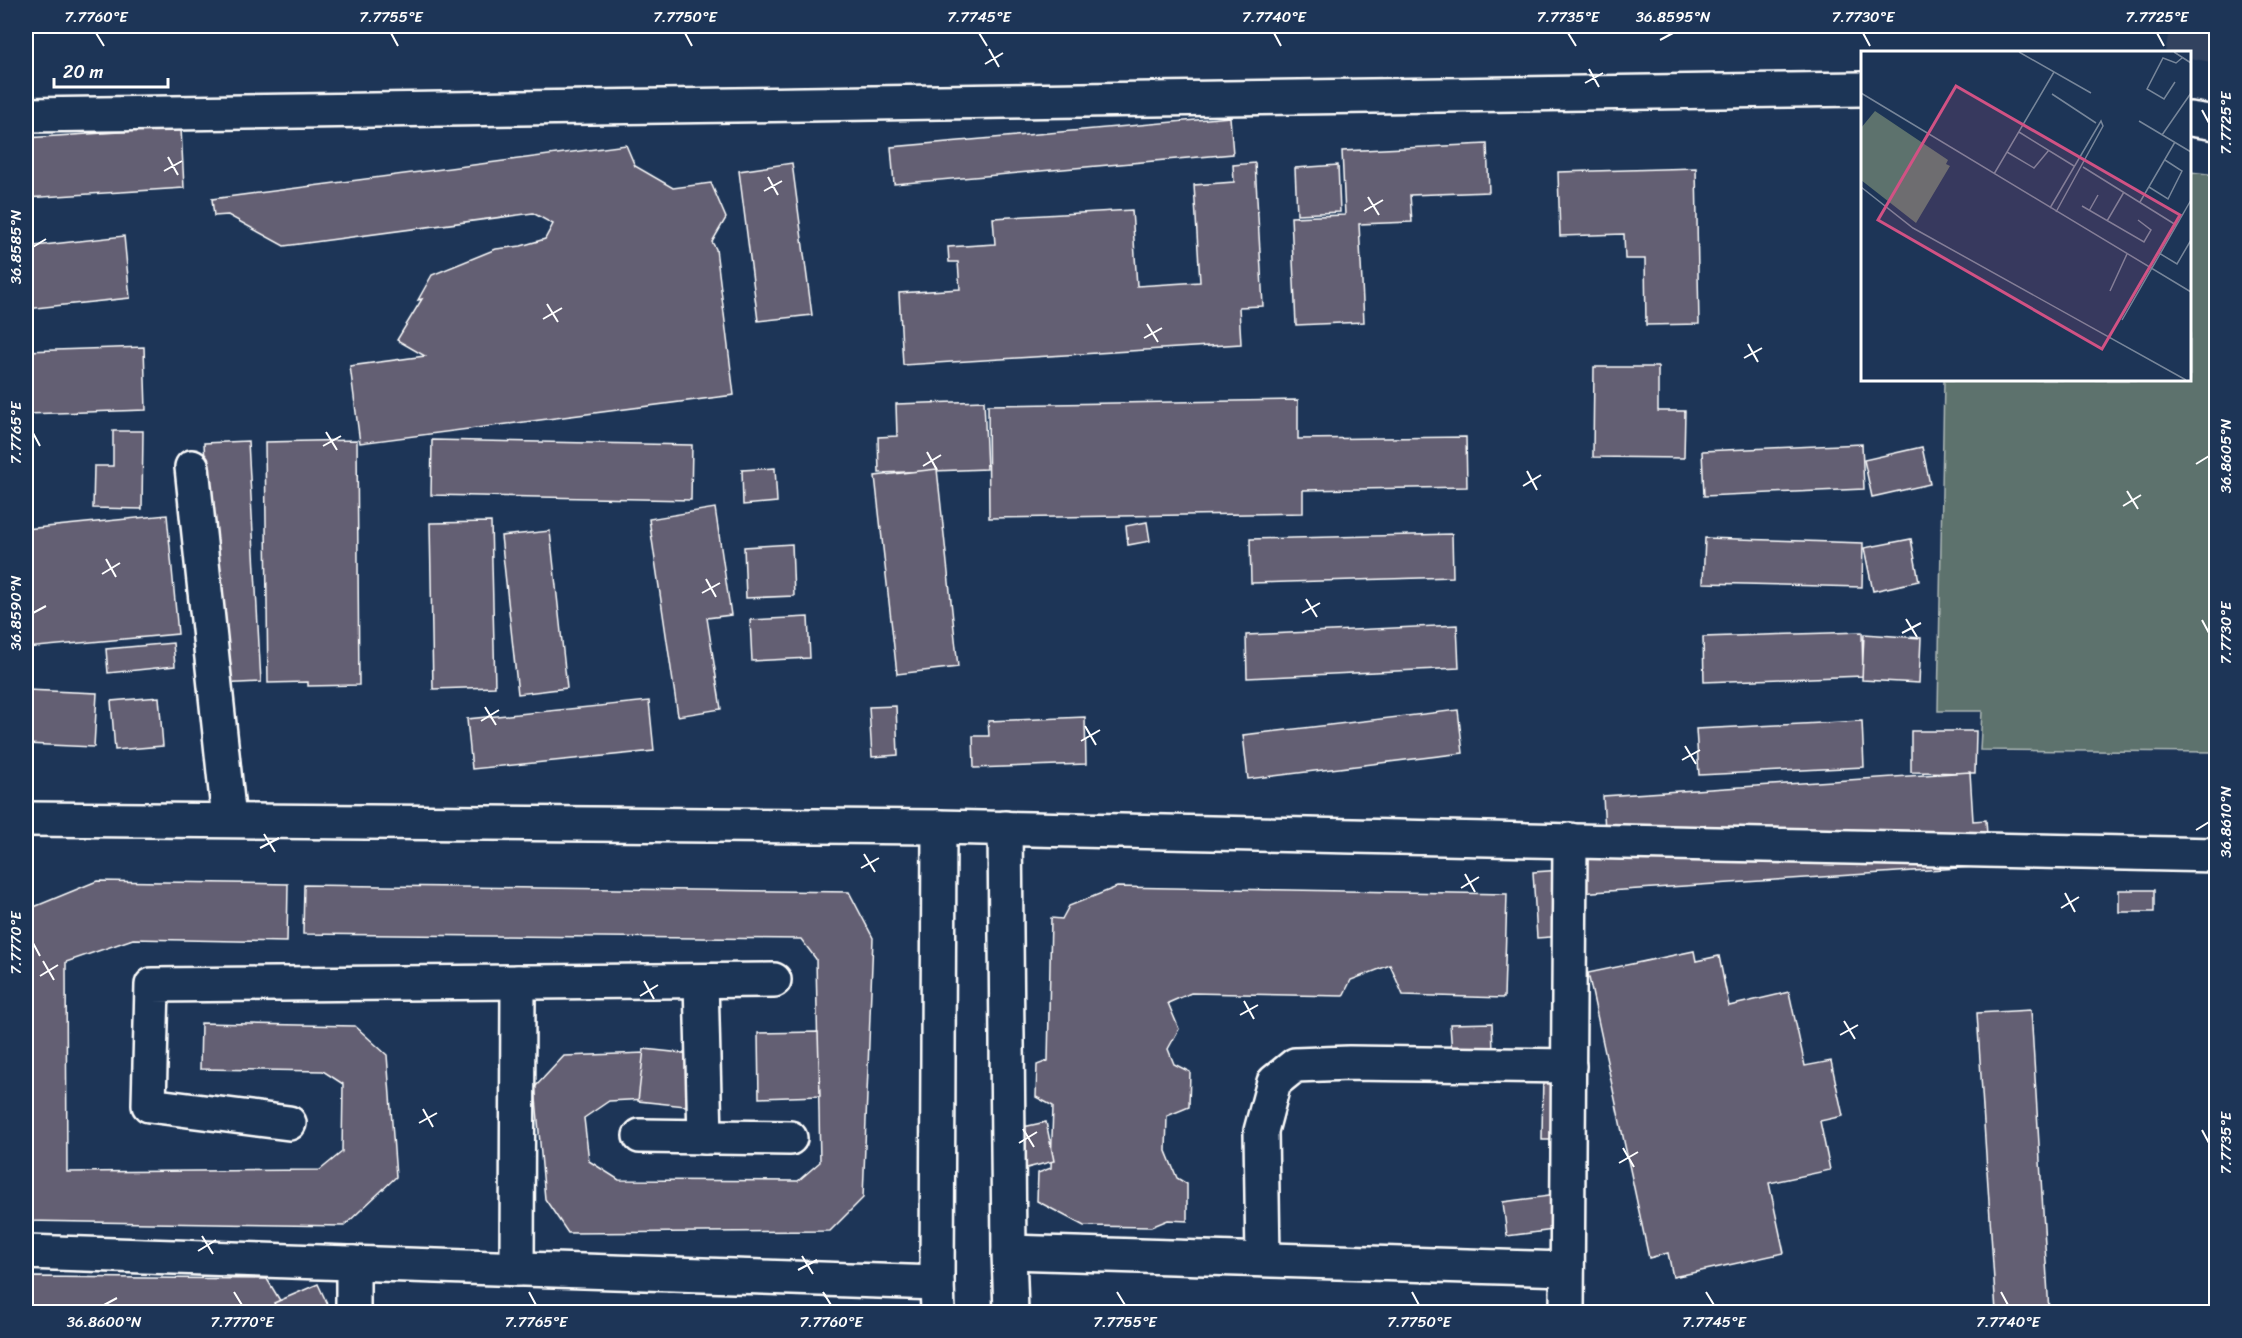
<svg xmlns="http://www.w3.org/2000/svg" width="2242" height="1338" font-family="Sriracha,sans-serif">
  <style>
    .built { fill: #32425f }
    .green { fill: #5d726d; stroke: #aeb8b6; stroke-width: 1.5 }
    .building { fill: #645f73; stroke: #fff; stroke-width: 1.5 }
    .lines { fill: none; stroke-linecap: round; stroke-linejoin: round }
    .minor-casing { stroke: #fff; stroke-width: 38 }
    .minor { stroke: #1d3557; stroke-width: 33 }
    .ticks { fill: none; stroke: #fff; stroke-width: 2 }
    .inset-road { fill: none; stroke: #77869a; stroke-width: 1.5 }
    .view { fill: #d15284; fill-opacity: 0.15; stroke: #d15284; stroke-width: 3 }
    .inset-edge { fill: none; stroke: #fff; stroke-width: 3 }
    .neatline { fill: none; stroke: #fff; stroke-width: 2 }
    .ticks-label { font-size: 15px; text-anchor: middle; fill: #fff }
  </style>
  <rect width="100%" height="100%" fill="#1d3557"/>
  <filter id="ink" filterUnits="userSpaceOnUse"><feTurbulence type="fractalNoise" baseFrequency=".0167" numOctaves="2"/><feDisplacementMap in="SourceGraphic" scale="12" xChannelSelector="R" yChannelSelector="G"/><feConvolveMatrix kernelMatrix="1 2 1 2 8 2 1 2 1" color-interpolation-filters="sRGB"/></filter>
  <g filter="url(#ink)">
    <!-- built -->
    <polygon class="built" points="2170,26 2216,26 2216,63 2190,58 2190,52 2165,52"/>
    <!-- green -->
    <polygon class="green" points="2190,172 2216,175 2216,752 1980,750 1982,711 1938,711 1944,380 2190,380"/>
    <!-- building -->
    <g class="building">
      <polygon points="1230,117 1233,154 894,184 891,147"/>
      <polygon points="181,128 184,188 26,198 26,138"/>
      <polygon points="1487,144 1489,192 1410,195 1412,222 1359,224 1364,322 1296,325 1291,217 1345,215 1342,151"/>
      <polygon points="626,145 635,166 673,188 711,183 726,218 712,242 716,249 734,395 360,443 350,366 425,356 397,340 422,299 418,300 432,275 496,249 521,246 545,239 553,224 533,213 284,246 228,215 214,216 212,199"/>
      <polygon points="792,163 812,315 758,321 739,171"/>
      <polygon points="1255,163 1263,306 1239,307 1241,344 903,365 899,293 960,289 958,262 949,262 948,247 995,244 993,218 1132,210 1137,286 1200,282 1194,185 1234,182 1233,165"/>
      <polygon points="1338,165 1340,212 1297,214 1295,168"/>
      <polygon points="1696,168 1699,324 1646,325 1645,259 1625,259 1624,234 1560,236 1558,172"/>
      <polygon points="124,236 130,298 26,309 26,247"/>
      <polygon points="144,347 146,410 26,414 26,351"/>
      <polygon points="1594,367 1658,367 1658,411 1685,411 1684,458 1593,457"/>
      <polygon points="1298,400 1298,439 1466,437 1467,487 1303,490 1303,513 989,518 988,405"/>
      <polygon points="984,401 987,469 879,473 878,437 897,436 896,404"/>
      <polygon points="113,431 143,431 142,509 93,508 94,466 113,466"/>
      <polygon points="357,440 359,685 308,686 308,682 268,683 265,442"/>
      <polygon points="432,440 692,445 691,500 431,495"/>
      <polygon points="248,441 261,682 217,684 204,443"/>
      <polygon points="1862,444 1864,489 1704,496 1702,451"/>
      <polygon points="1922,447 1930,484 1872,497 1864,460"/>
      <polygon points="775,468 777,502 743,505 742,470"/>
      <polygon points="937,469 958,667 897,674 875,476"/>
      <polygon points="715,508 731,615 707,618 721,709 678,716 649,519"/>
      <polygon points="167,515 178,634 26,648 26,529"/>
      <polygon points="491,522 495,687 433,689 430,523"/>
      <polygon points="1147,522 1150,541 1128,545 1126,526"/>
      <polygon points="550,531 567,688 518,694 501,536"/>
      <polygon points="1452,534 1453,577 1251,583 1250,539"/>
      <polygon points="1705,538 1863,543 1862,587 1703,583"/>
      <polygon points="1911,539 1919,581 1873,591 1864,548"/>
      <polygon points="792,544 794,596 746,598 744,547"/>
      <polygon points="808,617 810,658 752,661 750,620"/>
      <polygon points="1457,625 1459,668 1247,678 1246,635"/>
      <polygon points="1862,632 1863,676 1704,682 1703,637"/>
      <polygon points="1864,634 1921,638 1919,683 1862,680"/>
      <polygon points="173,643 175,666 108,673 106,649"/>
      <polygon points="26,690 97,693 94,747 26,744"/>
      <polygon points="159,697 163,746 115,750 111,701"/>
      <polygon points="649,701 654,751 472,769 467,719"/>
      <polygon points="896,706 898,755 872,757 869,707"/>
      <polygon points="1458,710 1463,753 1248,779 1243,735"/>
      <polygon points="1085,717 1086,764 974,768 973,736 989,736 988,721"/>
      <polygon points="1862,721 1864,767 1699,775 1696,729"/>
      <polygon points="1911,731 1976,731 1975,773 1911,772"/>
      <polygon points="1970,772 1973,821 1986,820 1989,866 1563,894 1565,936 1537,938 1533,872 1563,870 1561,851 1606,848 1603,796"/>
      <polygon points="97,881 288,884 287,942 133,939 66,962 67,1172 320,1170 342,1152 343,1084 323,1071 200,1069 201,1023 355,1026 387,1055 396,1177 344,1226 26,1221 29,909"/>
      <polygon points="304,885 849,892 873,938 863,1198 830,1231 568,1233 545,1199 535,1087 564,1056 645,1053 647,1099 609,1101 584,1118 589,1161 619,1180 798,1181 820,1162 816,959 801,939 303,934"/>
      <polygon points="1117,887 1507,894 1504,998 1403,995 1390,965 1351,980 1343,996 1191,993 1168,1003 1179,1029 1168,1049 1174,1064 1190,1072 1189,1107 1167,1116 1166,1151 1177,1178 1187,1184 1187,1221 1168,1220 1151,1227 1084,1226 1037,1201 1038,1173 1051,1168 1053,1106 1036,1097 1037,1065 1048,1061 1051,918 1062,919 1069,906"/>
      <rect x="2119" y="890" width="35" height="22"/>
      <polygon points="1694,951 1696,961 1719,956 1729,1006 1789,992 1805,1066 1831,1061 1843,1116 1820,1121 1830,1170 1769,1183 1784,1253 1673,1277 1668,1253 1649,1258 1588,973"/>
      <polygon points="2031,1010 2049,1312 1996,1312 1977,1013"/>
      <polygon points="1492,1023 1493,1052 1452,1054 1450,1024"/>
      <polygon points="818,1032 820,1096 759,1098 758,1033"/>
      <polygon points="644,1049 701,1055 695,1107 638,1101"/>
      <polygon points="1543,1069 1554,1070 1559,1140 1542,1140"/>
      <polygon points="1046,1122 1054,1161 1023,1169 1014,1129"/>
      <polygon points="1556,1195 1561,1229 1507,1236 1503,1202"/>
      <polygon points="34,1277 267,1279 287,1312 26,1312 26,1286"/>
      <polygon points="318,1284 331,1312 278,1312 274,1303"/>
      <polygon points="1989,1310 1989,1312 1947,1312"/>
    </g>
    <g class="lines">
      <defs>
        <g id="minor">
          <polyline points="26,115 1862,89"/>
          <polyline points="2190,119 2216,123"/>
          <polyline points="192,467 229,820"/>
          <polyline points="26,819 939,827 2216,855"/>
          <polyline points="1005,828 1009,1252 1011,1312"/>
          <polyline points="701,981 705,1137"/>
          <polyline points="289,1123 149,1105 152,985 774,980"/>
          <polyline points="640,1136 790,1138"/>
          <polyline points="26,1252 937,1283"/>
          <polyline points="1009,1252 1567,1269"/>
          <polyline points="1263,1259 1261,1131 1274,1082 1295,1065 1349,1063 1569,1066"/>
          <polyline points="517,1269 518,982"/>
          <polyline points="353,1312 353,1263"/>
          <polyline points="938,1312 937,1283 939,827"/>
          <polyline points="1567,1312 1570,840"/>
        </g>
      </defs>
      <!-- minor casing -->
      <use href="#minor" class="minor-casing"/>
      <!-- minor -->
      <use href="#minor" class="minor"/>
    </g>
  </g>
  <!-- ticks -->
  <path class="ticks" d="M96,33l8,13M391,33l7,13M685,33l7,13M979,33l8,13M1274,33l7,13M1568,33l8,13M1863,33l7,13M2157,33l7,13M1660,40l13,-7M989,49l10,18M985,64l18,-11M1589,69l10,18M1585,83l18,-10M2202,110l7,13M168,157l10,18M164,171l18,-10M768,177l10,18M764,191l18,-10M1368,197l11,18M1364,211l19,-11M33,247l13,-8M547,304l11,18M543,319l19,-11M1147,324l11,18M1144,338l18,-10M1748,344l10,18M1744,358l18,-10M326,432l11,18M33,433l7,13M323,446l18,-10M927,452l10,18M2196,464l13,-8M923,466l18,-11M1527,471l10,19M1523,486l18,-11M2127,491l11,18M2123,506l18,-11M106,559l10,18M102,574l18,-11M706,579l10,18M702,593l18,-10M1306,599l11,18M33,613l13,-7M1302,613l18,-10M1906,619l11,18M2202,620l7,13M1902,633l19,-10M485,707l11,18M481,721l18,-11M1085,726l11,19M1081,741l19,-11M1685,746l11,18M1682,760l18,-10M2196,830l13,-8M264,834l11,18M260,848l19,-10M864,854l11,18M861,868l18,-10M1465,874l10,18M1461,888l18,-11M2065,893l10,19M2061,908l18,-11M33,943l7,13M43,961l11,19M40,976l18,-11M644,981l10,18M640,996l18,-11M1244,1001l10,18M1240,1015l18,-10M1844,1021l11,18M1840,1035l18,-10M423,1109l10,18M419,1123l18,-10M1023,1129l11,18M2202,1130l7,13M1019,1143l18,-11M1623,1148l11,19M1619,1163l19,-11M202,1236l11,18M198,1251l18,-11M802,1256l11,18M798,1270l19,-10M234,1292l8,13M529,1292l7,13M823,1292l8,13M1117,1292l8,13M1412,1292l7,13M1706,1292l8,13M2001,1292l7,13M104,1305l13,-7"/>
  <!-- overview -->
  <g transform="translate(1861 51)">
    <rect width="330" height="330" fill="#1d3557"/>
    <path d="M14,60l73,49 -2,4 4,2 -34,57 -55,-43v-52z" fill="#5d726d"/>
    <path class="inset-road" d="M158,1l72,41M313,1l17,11M314,31l-11,17 -17,-10 16,-31 13,5 6,-5M0,42l330,199M191,43l44,29M278,70l52,31M158,81l55,34M301,84l29,-42M146,101l27,16 15,-18M222,116l93,58M133,123l60,-102M0,136l52,41 273,152M288,136l19,12 14,-28 -17,-11M279,151l35,-60M221,155l62,36 7,-12 -13,-10M189,157l51,-87 2,5 -47,86M228,160l9,-16M246,170l17,-29M298,202l18,11 14,-24M249,240l17,-37M261,269l69,-120"/>
    <path class="view" d="M95,35l224,129 -78,134 -224,-129z"/>
    <rect width="330" height="330" class="inset-edge"/>
  </g>
  <!-- margin -->
  <rect width="2242" height="1338" fill="none" stroke="#1d3557" stroke-width="66"/>
  <!-- scale -->
  <path d="M54 78v9h114v-9" fill="none" stroke="#ffffff" stroke-width="3"/>
  <text x="63" y="78" font-size="18" fill="#ffffff" stroke="#1d3557" stroke-width="4.5" paint-order="stroke">20 m</text>
  <rect x="33" y="33" width="2176" height="1272" class="neatline"/>
  <g class="ticks-label">
    <text x="96" y="22">7.7760°E</text>
    <text x="391" y="22">7.7755°E</text>
    <text x="685" y="22">7.7750°E</text>
    <text x="979" y="22">7.7745°E</text>
    <text x="1274" y="22">7.7740°E</text>
    <text x="1568" y="22">7.7735°E</text>
    <text x="1673" y="22">36.8595°N</text>
    <text x="1863" y="22">7.7730°E</text>
    <text x="2157" y="22">7.7725°E</text>
    <text transform="translate(2226 123) rotate(-90)" y="5">7.7725°E</text>
    <text transform="translate(16 247) rotate(-90)" y="5">36.8585°N</text>
    <text transform="translate(16 433) rotate(-90)" y="5">7.7765°E</text>
    <text transform="translate(2226 456) rotate(-90)" y="5">36.8605°N</text>
    <text transform="translate(16 613) rotate(-90)" y="5">36.8590°N</text>
    <text transform="translate(2226 633) rotate(-90)" y="5">7.7730°E</text>
    <text transform="translate(2226 822) rotate(-90)" y="5">36.8610°N</text>
    <text transform="translate(16 943) rotate(-90)" y="5">7.7770°E</text>
    <text transform="translate(2226 1143) rotate(-90)" y="5">7.7735°E</text>
    <text x="104" y="1327">36.8600°N</text>
    <text x="242" y="1327">7.7770°E</text>
    <text x="536" y="1327">7.7765°E</text>
    <text x="831" y="1327">7.7760°E</text>
    <text x="1125" y="1327">7.7755°E</text>
    <text x="1419" y="1327">7.7750°E</text>
    <text x="1714" y="1327">7.7745°E</text>
    <text x="2008" y="1327">7.7740°E</text>
  </g>
</svg>
